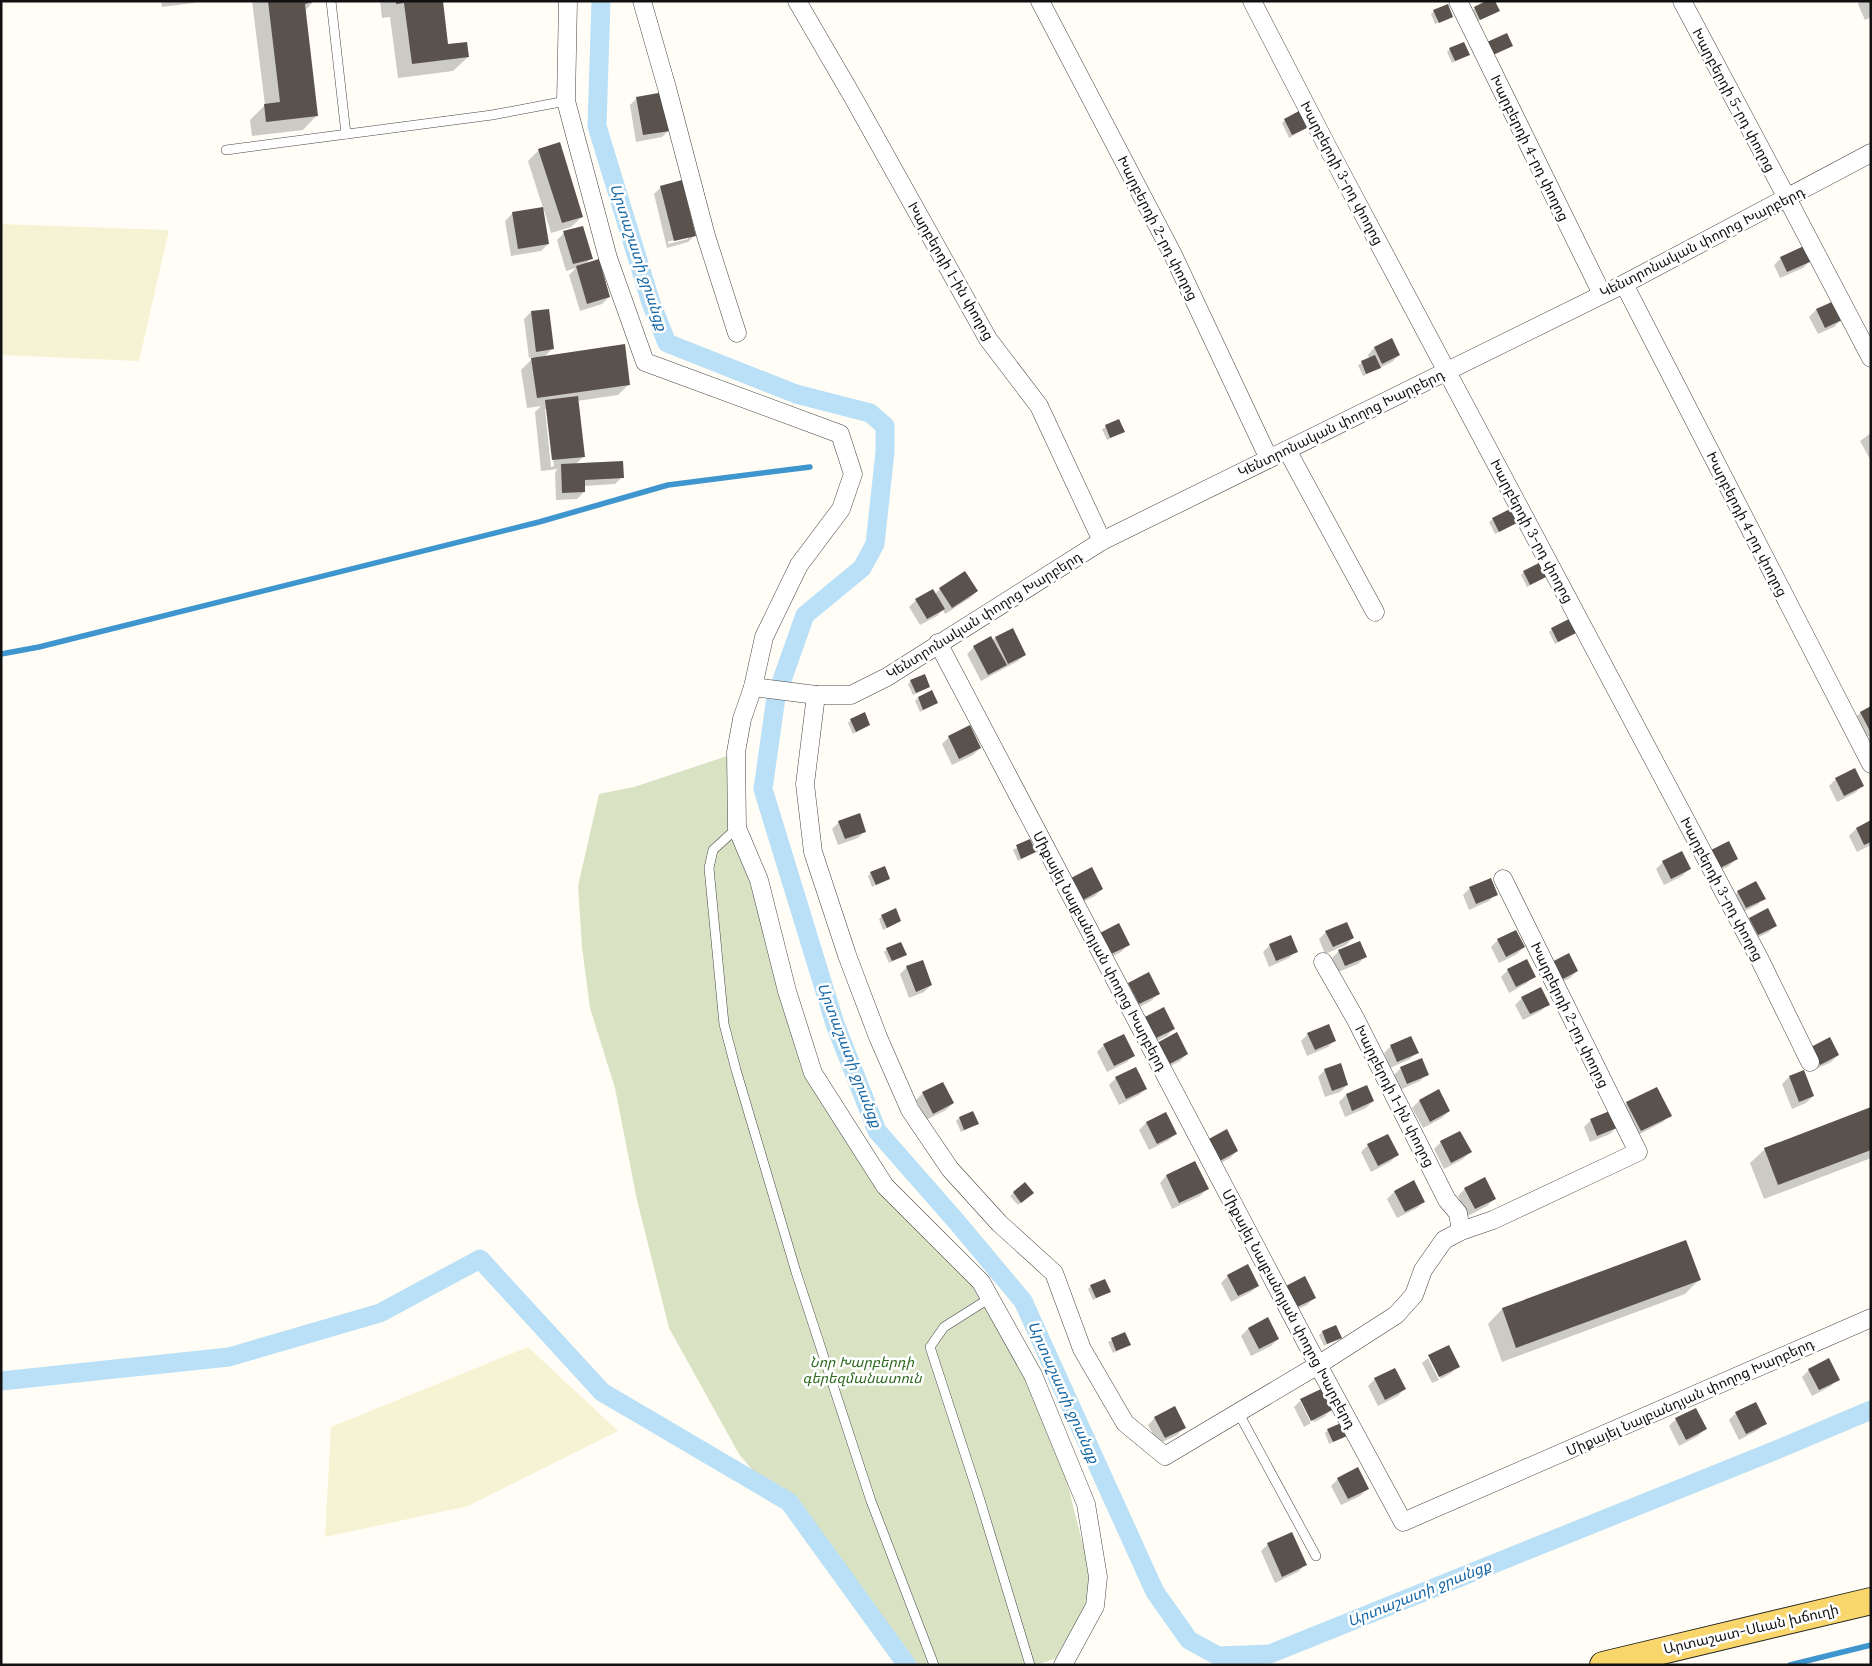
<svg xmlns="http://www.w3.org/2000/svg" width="1872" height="1666" font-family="Lora,'Noto Sans Armenian',serif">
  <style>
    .farmland { fill: #f6f3d4 }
    .cemetery { fill: #d9e3c4 }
    .shadow { fill: #0003; fill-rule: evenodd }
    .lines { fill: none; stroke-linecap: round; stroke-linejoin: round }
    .stream { stroke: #3f96cf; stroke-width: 5.5 }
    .canal { stroke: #b9e0f7; stroke-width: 19 }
    .building { fill: #5a524d }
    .service-casing { stroke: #444; stroke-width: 10 }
    .minor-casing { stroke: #444; stroke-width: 19 }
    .primary-casing { stroke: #222; stroke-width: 28 }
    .service { stroke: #fff; stroke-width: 9 }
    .minor { stroke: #fff; stroke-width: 18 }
    .primary { stroke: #f9d66b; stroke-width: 26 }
    .labels { text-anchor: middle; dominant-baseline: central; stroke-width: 5; stroke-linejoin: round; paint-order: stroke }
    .street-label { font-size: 14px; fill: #111; stroke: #fff }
    .park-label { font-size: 14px; font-style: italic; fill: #2f6b1f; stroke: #fff }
    .water-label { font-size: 15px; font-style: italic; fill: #1768a6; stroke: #fff }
  </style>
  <rect width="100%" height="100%" fill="#fffdf5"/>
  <!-- farmland -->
  <g class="farmland">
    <polygon points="1,224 169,230 139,361 1,355"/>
    <polygon points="528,1347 618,1431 468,1506 325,1537 331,1427"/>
  </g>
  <!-- cemetery -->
  <polygon class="cemetery" points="727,756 799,1041 875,1184 983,1277 1062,1462 1095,1593 1060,1657 1036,1665 905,1665 842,1580 739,1454 669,1328 637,1200 615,1088 590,1008 582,947 578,886 599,794 634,787"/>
  <!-- shadow -->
  <g class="shadow">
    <polygon points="161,1 196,1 194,3 162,7"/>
    <polygon points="252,1 314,1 304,12 317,115 303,130 252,136 250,120 265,105"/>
    <polygon points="380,1 442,1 447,45 468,57 453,71 398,78 390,17 382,18"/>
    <polygon points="1860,1 1871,1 1871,17 1865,20 1858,4"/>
    <polygon points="1475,8 1498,10 1476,22 1472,11"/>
    <polygon points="1434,11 1452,17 1435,24 1431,14"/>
    <polygon points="1450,49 1468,55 1452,63 1447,52"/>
    <polygon points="637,98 669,130 662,137 636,142 630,105"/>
    <polygon points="1285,120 1306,128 1289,138 1282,123"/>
    <polygon points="539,150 582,217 571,227 551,233 544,210 542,211 548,244 541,251 511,256 505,221 512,214 543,208 528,161"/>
    <path d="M661,187l34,48 -7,7 -21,6 -13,-54zM688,236v3l-20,5v-2z"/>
    <polygon points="564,233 591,258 585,265 609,297 602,304 580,311 569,275 576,268 566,271 557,240"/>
    <polygon points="1781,258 1810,261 1803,268 1780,278 1774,265"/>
    <polygon points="1833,303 1841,320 1834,327 1818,334 1809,317 1816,310"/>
    <path d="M531,312l22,36 -9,9 85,27 -11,11 -41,6 7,55 -9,9 47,12 -7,7 -31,2v6l-7,7 -21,1 -1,-28 3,-3 -17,2 -6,-59 6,-6 -14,2 -6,-38 13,-13 -5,1 -5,-39zM545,409h2l7,57 -3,1z"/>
    <polygon points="1391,340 1399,355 1392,362 1363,376 1358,365 1369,359 1368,355 1374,348"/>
    <polygon points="1119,420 1123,432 1107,440 1102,429"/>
    <polygon points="1871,433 1871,461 1860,441"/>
    <polygon points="1493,519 1515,523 1495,534 1489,522"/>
    <polygon points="1524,572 1547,576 1527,587 1521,575"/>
    <polygon points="940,589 977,591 970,598 945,614 943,610 937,616 920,625 909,607 916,600 933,590 935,594"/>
    <polygon points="1552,629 1575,633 1555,644 1549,632"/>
    <polygon points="991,638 992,641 995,638 1025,655 1018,661 981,681 967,654 974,647"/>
    <polygon points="911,681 929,687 913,695 908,684"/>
    <polygon points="918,698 936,703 920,712 915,701"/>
    <polygon points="1871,708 1871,735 1863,739 1853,720 1860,713"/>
    <polygon points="851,720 869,725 853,734 848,723"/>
    <polygon points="949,737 980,748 973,755 952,765 942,744"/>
    <polygon points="1836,779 1862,786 1855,793 1837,802 1829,786"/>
    <polygon points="1871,821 1871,845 1857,852 1849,836 1856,829"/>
    <polygon points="839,822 865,831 858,838 838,845 832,829"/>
    <polygon points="1029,841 1034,852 1018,861 1013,850"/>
    <polygon points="1703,859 1736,859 1729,866 1711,875"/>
    <polygon points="1663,862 1689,869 1682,876 1664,885 1656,869"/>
    <polygon points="871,873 888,879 872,887 868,876"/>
    <polygon points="1065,886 1102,889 1095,896 1075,906"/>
    <polygon points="1470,888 1496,894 1489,901 1469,910 1463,895"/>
    <polygon points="1738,892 1764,898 1757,905 1739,914 1731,899"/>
    <polygon points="882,916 900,921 883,930 879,919"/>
    <polygon points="1750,919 1776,925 1769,932 1751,941 1743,926"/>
    <polygon points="1516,931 1524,947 1517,954 1499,963 1491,947 1498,940"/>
    <polygon points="1326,932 1353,938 1346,945 1325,954 1319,939"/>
    <polygon points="1092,942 1128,945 1121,952 1102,962"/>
    <polygon points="1270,945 1296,951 1289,958 1269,967 1263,952"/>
    <polygon points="887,949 905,955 889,963 884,952"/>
    <polygon points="1339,951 1365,957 1358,964 1338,972 1332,958"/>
    <polygon points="1569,955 1577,971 1570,978 1552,987"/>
    <polygon points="907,967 931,985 924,992 909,998 900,974"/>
    <polygon points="1508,970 1534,976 1527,983 1509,993 1501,977"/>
    <polygon points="1129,984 1158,994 1151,1001 1132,1011 1122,991"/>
    <polygon points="1522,998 1548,1004 1541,1011 1523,1020 1515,1005"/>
    <polygon points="1144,1019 1173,1029 1167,1036 1147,1046"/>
    <polygon points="1177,1034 1187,1054 1180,1061 1161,1071"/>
    <polygon points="1308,1034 1335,1040 1328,1047 1307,1056 1301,1041"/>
    <polygon points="1104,1045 1134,1055 1127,1062 1107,1072 1097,1052"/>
    <polygon points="1391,1046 1417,1052 1410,1059 1390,1068 1384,1053"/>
    <polygon points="1804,1055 1838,1055 1831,1062 1812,1071"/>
    <polygon points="1401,1068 1427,1074 1420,1081 1400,1090 1394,1075"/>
    <polygon points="1325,1070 1347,1085 1340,1092 1325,1097 1318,1077"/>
    <polygon points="1789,1077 1813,1096 1806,1103 1792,1109 1782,1084"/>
    <polygon points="1116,1078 1146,1088 1139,1095 1119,1105 1109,1085"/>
    <polygon points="1366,1087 1373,1101 1366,1108 1345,1117 1339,1102 1346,1095"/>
    <polygon points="923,1093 953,1103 946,1110 926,1120 916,1100"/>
    <polygon points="1419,1101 1449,1111 1442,1118 1423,1128 1412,1108"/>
    <polygon points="1627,1103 1670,1115 1663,1122 1634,1137 1620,1110"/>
    <polygon points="1871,1108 1871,1158 1764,1199 1750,1163 1765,1149"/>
    <polygon points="1166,1114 1176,1133 1169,1140 1149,1150 1139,1130 1146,1123"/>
    <polygon points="959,1118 977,1124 961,1132 956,1121"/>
    <polygon points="1591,1120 1617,1127 1610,1134 1590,1142 1584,1127"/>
    <polygon points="1460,1132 1470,1152 1463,1159 1444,1169 1434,1149 1441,1142"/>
    <polygon points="1207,1141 1237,1151 1230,1158 1211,1168"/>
    <polygon points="1368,1145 1397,1155 1390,1162 1371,1172 1361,1152"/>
    <polygon points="1166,1176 1207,1189 1200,1196 1172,1209 1160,1183"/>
    <polygon points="1414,1182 1424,1201 1417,1208 1397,1218 1387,1199 1394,1192"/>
    <polygon points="1025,1184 1029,1196 1018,1205 1010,1196"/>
    <polygon points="1465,1189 1494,1199 1487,1206 1468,1216 1458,1196"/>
    <polygon points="1686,1242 1700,1279 1685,1294 1502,1362 1488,1324 1502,1309"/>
    <polygon points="1228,1276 1258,1286 1251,1292 1231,1302 1221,1283"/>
    <polygon points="1091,1286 1109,1292 1093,1300 1088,1289"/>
    <polygon points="1278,1295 1314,1298 1307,1305 1288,1314"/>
    <polygon points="1268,1319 1278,1339 1271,1346 1251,1356 1241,1336 1248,1329"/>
    <polygon points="1322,1332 1340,1337 1324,1346 1319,1335"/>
    <polygon points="1124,1334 1129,1345 1113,1353 1108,1342"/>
    <polygon points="1448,1347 1458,1366 1451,1373 1441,1379 1430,1357 1428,1357"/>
    <polygon points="1428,1358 1439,1380 1432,1383 1422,1363"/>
    <polygon points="1809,1370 1838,1379 1831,1386 1812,1396 1802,1377"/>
    <polygon points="1375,1379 1404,1389 1398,1396 1378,1406 1368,1386"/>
    <polygon points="1301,1400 1331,1410 1324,1417 1314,1422"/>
    <polygon points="1300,1401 1311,1423 1304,1427 1294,1407"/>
    <polygon points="1755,1403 1765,1423 1758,1430 1739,1440 1729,1420 1736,1413"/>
    <polygon points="1155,1418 1184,1428 1177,1435 1158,1444 1148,1425"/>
    <polygon points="1676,1419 1705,1429 1698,1436 1679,1446 1669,1426"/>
    <polygon points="1328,1430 1346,1436 1329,1444 1325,1433"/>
    <polygon points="1338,1479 1367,1489 1360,1496 1341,1505 1331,1486"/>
    <polygon points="1268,1544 1305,1565 1298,1572 1275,1583 1261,1551"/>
  </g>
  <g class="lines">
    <!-- stream -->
    <g class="stream">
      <polyline points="1,654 39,647 539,522 668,485 810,467"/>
      <polyline points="1790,1665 1871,1645"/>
    </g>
    <!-- canal -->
    <g class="canal">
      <polyline points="601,1 597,126 651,303 667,343 796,394 870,413 885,426 885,452 875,544 862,568 805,615 776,697 763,789 835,1024 877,1131 956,1221 1023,1301 1155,1592 1189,1640 1218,1656 1270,1654 1781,1448 1871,1410"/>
      <polyline points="1,1381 229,1357 380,1313 480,1259 602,1392 789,1502 907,1665"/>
    </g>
  </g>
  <!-- building -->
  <g class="building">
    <polygon points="268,1 316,1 305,4 318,116 266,122 264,104 280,102"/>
    <polygon points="396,1 443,1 448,44 467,42 469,57 412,64 404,3 396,4"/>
    <polygon points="1486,1 1495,1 1500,11 1480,20 1474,7"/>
    <polygon points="1448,4 1453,17 1439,23 1433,10"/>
    <polygon points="1507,33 1513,46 1493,55 1487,42"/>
    <polygon points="1464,42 1470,55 1455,61 1449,48"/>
    <polygon points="664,92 670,131 643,135 636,97"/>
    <polygon points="1299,111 1307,128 1292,135 1284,119"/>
    <polygon points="560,142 583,217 562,223 538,149"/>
    <polygon points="682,180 696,236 674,241 660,186"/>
    <polygon points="543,207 549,244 518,249 512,212"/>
    <polygon points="583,226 593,259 573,264 563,231"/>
    <polygon points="1804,246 1812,261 1787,272 1780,257"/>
    <polygon points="599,259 610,297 587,304 576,266"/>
    <polygon points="1834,301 1842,320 1825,328 1816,309"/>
    <polygon points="549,309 554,349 536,352 531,311"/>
    <polygon points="1392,338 1400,355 1382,364 1374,347"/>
    <polygon points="625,344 630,385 537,398 531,358"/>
    <polygon points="1375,355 1381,368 1366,374 1361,361"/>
    <polygon points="578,396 585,457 552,460 545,400"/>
    <polygon points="1119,419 1125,432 1110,438 1105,425"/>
    <polygon points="623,461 624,478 585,480 585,492 562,493 561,464"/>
    <polygon points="1510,509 1517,523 1499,532 1492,518"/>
    <polygon points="1541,562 1548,576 1530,585 1523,571"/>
    <polygon points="965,571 978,591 952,608 939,588"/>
    <polygon points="933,589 945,609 927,619 915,599"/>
    <polygon points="1569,619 1576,633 1558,642 1551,628"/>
    <polygon points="1013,628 1026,655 1008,664 995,637"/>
    <polygon points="991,636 1007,665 988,675 973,646"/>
    <polygon points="925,674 930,687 916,693 910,680"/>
    <polygon points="932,690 938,703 923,710 918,697"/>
    <polygon points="1871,706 1871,733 1860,712"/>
    <polygon points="865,712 870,725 856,732 850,719"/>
    <polygon points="970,725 981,748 959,759 948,736"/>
    <polygon points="1855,768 1864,786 1844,796 1835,778"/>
    <polygon points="860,813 866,832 845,839 838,821"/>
    <polygon points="1871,820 1871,842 1864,845 1856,828"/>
    <polygon points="1030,839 1036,852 1021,859 1016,845"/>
    <polygon points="1729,841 1738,859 1718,869 1709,851"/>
    <polygon points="1682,851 1691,869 1671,879 1662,861"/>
    <polygon points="885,866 890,879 876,885 870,872"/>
    <polygon points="1092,867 1103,889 1083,900 1071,878"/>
    <polygon points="1491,878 1498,895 1476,904 1469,887"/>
    <polygon points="1756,881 1766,899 1746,908 1737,891"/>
    <polygon points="896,908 901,921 887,928 881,915"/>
    <polygon points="1768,908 1777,926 1758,935 1749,918"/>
    <polygon points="1347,922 1354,938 1333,947 1325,931"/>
    <polygon points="1119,923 1130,945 1109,955 1098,934"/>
    <polygon points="1516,930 1525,947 1506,957 1497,939"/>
    <polygon points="1291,935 1298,952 1276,961 1269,944"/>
    <polygon points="1360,941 1367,957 1345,966 1338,950"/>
    <polygon points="901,942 907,955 892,961 886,948"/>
    <polygon points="1569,953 1578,971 1559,981 1550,963"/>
    <polygon points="1527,959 1536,977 1516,987 1507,969"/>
    <polygon points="923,960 932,985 916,992 906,966"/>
    <polygon points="1149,972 1160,994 1139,1004 1128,983"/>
    <polygon points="1541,987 1550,1005 1530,1014 1521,997"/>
    <polygon points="1164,1007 1175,1029 1154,1039 1143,1018"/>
    <polygon points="1329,1024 1336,1041 1315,1050 1307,1033"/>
    <polygon points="1177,1032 1188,1054 1168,1065 1157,1043"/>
    <polygon points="1124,1034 1135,1056 1114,1066 1103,1044"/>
    <polygon points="1411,1036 1419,1053 1397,1062 1390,1045"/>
    <polygon points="1830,1037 1839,1055 1820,1065 1811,1047"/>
    <polygon points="1422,1058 1429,1075 1407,1084 1400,1067"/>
    <polygon points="1341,1063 1348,1085 1332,1091 1324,1069"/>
    <polygon points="1136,1067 1147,1089 1126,1099 1115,1077"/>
    <polygon points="1804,1070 1814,1096 1799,1102 1789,1076"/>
    <polygon points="943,1082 954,1103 933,1114 922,1092"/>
    <polygon points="1367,1085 1374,1101 1352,1111 1346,1094"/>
    <polygon points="1657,1087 1672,1116 1641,1131 1626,1102"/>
    <polygon points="1439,1089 1450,1111 1430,1122 1419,1100"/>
    <polygon points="1871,1107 1871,1150 1778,1185 1764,1148"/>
    <polygon points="1612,1110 1619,1127 1597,1136 1590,1119"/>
    <polygon points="973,1111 979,1124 964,1130 959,1117"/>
    <polygon points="1166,1112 1177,1134 1157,1144 1146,1122"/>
    <polygon points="1227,1129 1238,1151 1218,1162 1207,1140"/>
    <polygon points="1460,1131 1472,1152 1451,1163 1440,1141"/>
    <polygon points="1388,1134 1399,1155 1378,1166 1367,1144"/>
    <polygon points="1195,1161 1209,1189 1179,1203 1166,1175"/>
    <polygon points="1485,1177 1496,1199 1475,1209 1464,1188"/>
    <polygon points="1414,1180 1425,1202 1405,1212 1394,1191"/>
    <polygon points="1025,1182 1034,1193 1021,1203 1013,1192"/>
    <polygon points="1686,1240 1701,1280 1516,1348 1502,1308"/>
    <polygon points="1248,1264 1259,1286 1238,1296 1227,1275"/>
    <polygon points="1305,1276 1316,1298 1295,1308 1284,1287"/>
    <polygon points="1105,1279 1111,1292 1096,1298 1090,1285"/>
    <polygon points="1268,1317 1279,1339 1259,1349 1248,1328"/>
    <polygon points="1336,1325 1342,1338 1327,1344 1322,1331"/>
    <polygon points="1125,1332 1131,1345 1116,1351 1111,1338"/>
    <polygon points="1449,1345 1460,1367 1439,1377 1428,1355"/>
    <polygon points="1829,1358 1840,1380 1819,1390 1808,1369"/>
    <polygon points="1395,1368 1406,1389 1385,1400 1374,1378"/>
    <polygon points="1321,1389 1332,1410 1311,1421 1300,1399"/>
    <polygon points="1756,1402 1767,1424 1746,1434 1735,1412"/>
    <polygon points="1175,1406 1186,1428 1165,1438 1154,1417"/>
    <polygon points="1696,1408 1707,1429 1686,1440 1675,1418"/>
    <polygon points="1341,1423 1347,1436 1333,1442 1327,1429"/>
    <polygon points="1358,1467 1369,1489 1348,1499 1337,1478"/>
    <polygon points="1292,1532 1307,1565 1282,1577 1267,1543"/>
  </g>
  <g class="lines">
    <defs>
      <g id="service">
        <polyline points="331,1 346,134"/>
        <polyline points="226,150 492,115 566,101"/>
        <polyline points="737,828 713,850 709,868 724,1024 736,1070 796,1272 871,1501 934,1665"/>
        <polyline points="990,1298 944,1327 930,1347 979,1497 1030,1665"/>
        <polyline points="1238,1412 1316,1556"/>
      </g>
      <g id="minor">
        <polyline points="568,1 566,101 608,258 645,362 840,434 853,474 841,509 799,565 764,637 753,687 742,719 736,752 737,828 759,880 787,991 813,1073 885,1186 981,1282 1033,1375 1086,1504 1098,1577 1095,1606 1063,1665"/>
        <polyline points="642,1 667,88 706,236 737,333"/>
        <polyline points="797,1 854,99 988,339 1039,406 1102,541"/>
        <polyline points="1040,1 1173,255 1269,459"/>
        <polyline points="1252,1 1328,148 1759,958 1810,1062"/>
        <polyline points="1458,1 1602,294"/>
        <polyline points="1682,1 1787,198 1871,358"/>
        <polyline points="1624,284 1871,764"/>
        <polyline points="1287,450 1375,612"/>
        <polyline points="938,643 1318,1365 1403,1522 1871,1318"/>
        <polyline points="753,687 816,695 851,695 887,677 1102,541 1624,284 1871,153"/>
        <polyline points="816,695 805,784 813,852 847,955 878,1037 910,1110 950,1169 999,1223 1054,1273 1082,1349 1125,1423 1165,1456 1318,1365 1396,1315 1414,1295 1423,1270 1444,1240 1461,1231 1493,1220 1638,1152 1503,879"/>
        <polyline points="1323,962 1355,1018 1447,1200 1458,1213 1461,1231"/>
      </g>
      <polyline id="primary" points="1603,1665 1871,1601"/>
    </defs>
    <!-- service casing -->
    <use href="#service" class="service-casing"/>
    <!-- minor casing -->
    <use href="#minor" class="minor-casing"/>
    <!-- primary casing -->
    <use href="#primary" class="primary-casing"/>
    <!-- service -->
    <use href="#service" class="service"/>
    <!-- minor -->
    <use href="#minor" class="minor"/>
    <!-- primary -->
    <use href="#primary" class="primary"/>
  </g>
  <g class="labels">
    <!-- street labels -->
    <g class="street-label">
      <text transform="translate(1734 100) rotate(62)">Խարբերդի 5-րդ փողոց</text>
      <text transform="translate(1530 148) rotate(64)">Խարբերդի 4-րդ փողոց</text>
      <text transform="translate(1342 173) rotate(62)">Խարբերդի 3-րդ փողոց</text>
      <text transform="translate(1158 228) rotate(63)">Խարբերդի 2-րդ փողոց</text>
      <text transform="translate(1702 242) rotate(-27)">Կենտրոնական փողոց Խարբերդ</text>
      <text transform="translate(951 271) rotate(60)">Խարբերդի 1-ին փողոց</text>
      <text transform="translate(1341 423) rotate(-26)">Կենտրոնական փողոց Խարբերդ</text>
      <text transform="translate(1747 524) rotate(63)">Խարբերդի 4-րդ փողոց</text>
      <text transform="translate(1532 531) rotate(62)">Խարբերդի 3-րդ փողոց</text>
      <text transform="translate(984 615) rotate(-32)">Կենտրոնական փողոց Խարբերդ</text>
      <text transform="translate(1722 889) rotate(62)">Խարբերդի 3-րդ փողոց</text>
      <text transform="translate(1100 951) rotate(62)">Միքայել Նալբանդյան փողոց Խարբերդ</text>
      <text transform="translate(1570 1015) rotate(64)">Խարբերդի 2-րդ փողոց</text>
      <text transform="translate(1395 1096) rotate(63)">Խարբերդի 1-ին փողոց</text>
      <text transform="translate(1289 1309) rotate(62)">Միքայել Նալբանդյան փողոց Խարբերդ</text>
      <text transform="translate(1690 1397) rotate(-24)">Միքայել Նալբանդյան փողոց Խարբերդ</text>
      <text transform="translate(1751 1629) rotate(-13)">Արտաշատ-Սևան խճուղի</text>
    </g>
    <!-- park labels -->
    <g class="park-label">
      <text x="862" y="1362">Նոր Խարբերդի<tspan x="862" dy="16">գերեզմանատուն</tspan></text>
    </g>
    <!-- water labels -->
    <g class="water-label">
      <text transform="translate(639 257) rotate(72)">Արտաշատի ջրանցք</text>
      <text transform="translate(850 1055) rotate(69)">Արտաշատի ջրանցք</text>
      <text transform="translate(1064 1392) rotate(66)">Արտաշատի ջրանցք</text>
      <text transform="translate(1419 1593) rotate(-22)">Արտաշատի ջրանցք</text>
    </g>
  </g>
  <!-- border -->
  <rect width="1872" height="1666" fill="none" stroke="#111111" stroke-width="5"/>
</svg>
